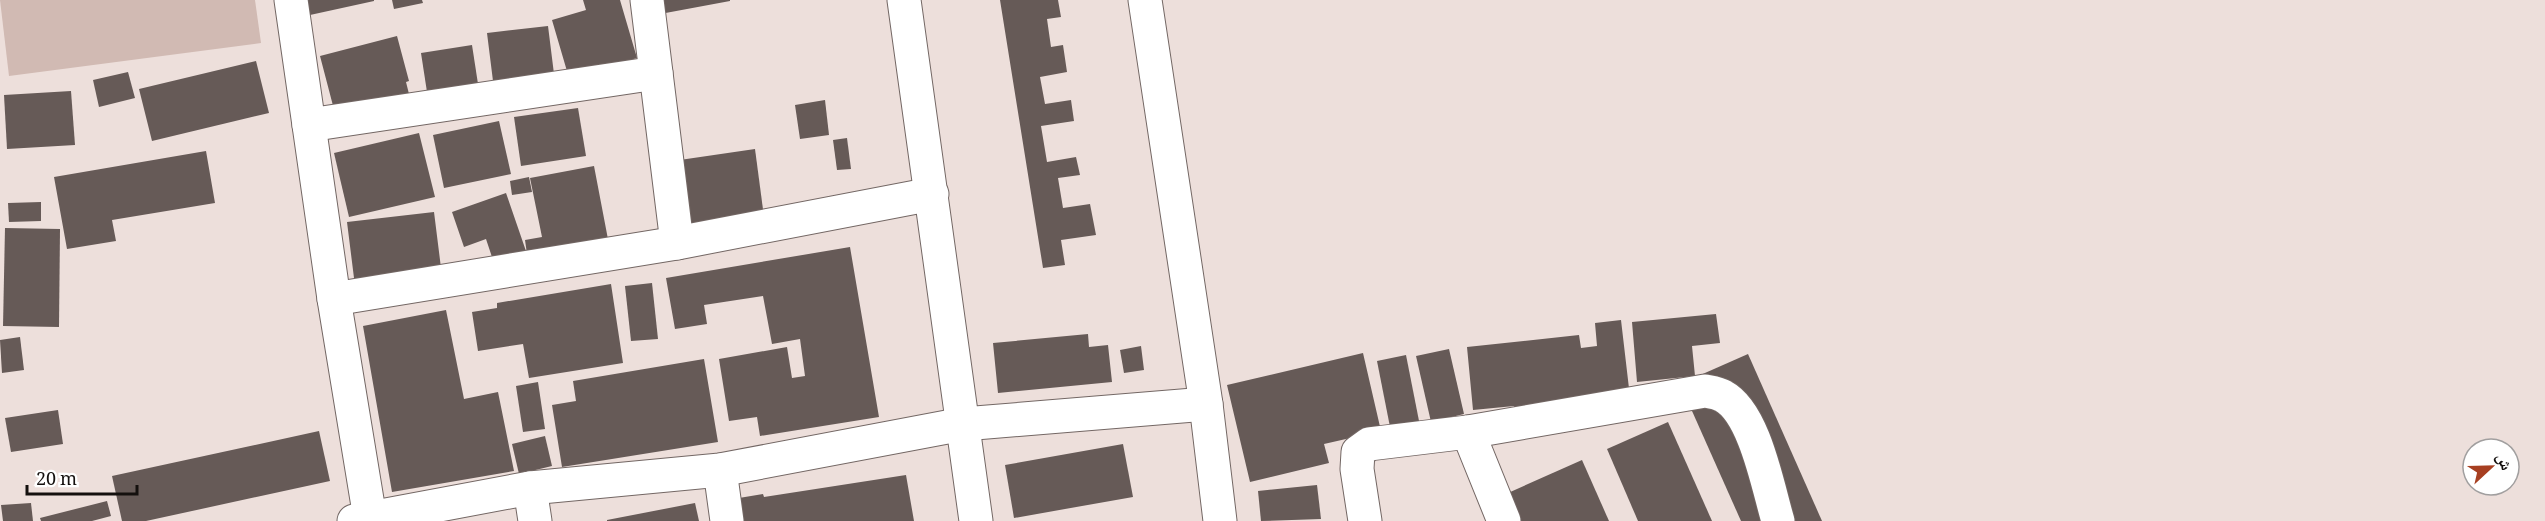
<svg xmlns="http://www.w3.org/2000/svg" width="2545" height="521" font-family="Georgia,'Noto Naskh Arabic',serif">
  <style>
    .green { fill: #d1bab3 }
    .building { fill: #665a57 }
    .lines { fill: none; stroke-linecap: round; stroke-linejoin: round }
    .minor-casing { stroke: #736764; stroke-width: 35 }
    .tertiary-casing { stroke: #736764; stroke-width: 35 }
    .minor { stroke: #fff; stroke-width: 33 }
    .tertiary { stroke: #fff; stroke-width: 33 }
  </style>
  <rect width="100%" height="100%" fill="#eddfdb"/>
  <!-- green -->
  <polygon class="green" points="0,0 255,0 261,43 9,76"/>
  <!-- building -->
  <g class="building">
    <polygon points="306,0 374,0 374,1 310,15"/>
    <polygon points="392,0 422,0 423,3 394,9"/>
    <polygon points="583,0 620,0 637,58 569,78 552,20 586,10"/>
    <polygon points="641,0 730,0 730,1 644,17"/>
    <polygon points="1000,0 1058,0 1061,17 1047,19 1051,47 1063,45 1067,72 1040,77 1045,104 1071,100 1074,121 1041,126 1047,162 1076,157 1080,175 1058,178 1063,208 1090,204 1096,235 1061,240 1065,265 1043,268"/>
    <polygon points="548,26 554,74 493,81 487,33"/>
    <polygon points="397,36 409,81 406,82 411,102 337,121 320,56"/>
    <polygon points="472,45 478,84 427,92 421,53"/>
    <polygon points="256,61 269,113 152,141 139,89"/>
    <polygon points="128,72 135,98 99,107 93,80"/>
    <polygon points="71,91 75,145 7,149 4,95"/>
    <polygon points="825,100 829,135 800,139 795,105"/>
    <polygon points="578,108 586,156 521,166 514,117"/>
    <polygon points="499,121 511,174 444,188 433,135"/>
    <polygon points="419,133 435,197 349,217 334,153"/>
    <polygon points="847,138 851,169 837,170 833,140"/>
    <polygon points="755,149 764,217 676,230 666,162"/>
    <polygon points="206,151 215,203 112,220 116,241 67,249 54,177"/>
    <polygon points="594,166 611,255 499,278 486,239 464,247 452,212 506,193 527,254 525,240 542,237 530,178"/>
    <polygon points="529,177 532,192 512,195 510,181"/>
    <polygon points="41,202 41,221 9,222 8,203"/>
    <polygon points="434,212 443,284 356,294 347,222"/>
    <polygon points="5,228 60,229 59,327 3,326"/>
    <polygon points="850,247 879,417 760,436 757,417 729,421 719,359 787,347 792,378 805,376 800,339 772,344 763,296 704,305 707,324 675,329 666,278"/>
    <polygon points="652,283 658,339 631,341 625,286"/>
    <polygon points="611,284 623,363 529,378 523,344 478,351 472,312 497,308 497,303"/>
    <polygon points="446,310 464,399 498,392 514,471 392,492 363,326"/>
    <polygon points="1716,314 1720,343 1692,346 1695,376 1637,382 1632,322"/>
    <polygon points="1621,320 1630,397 1515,410 1514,406 1473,410 1467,347 1579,335 1581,348 1597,346 1595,323"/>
    <polygon points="1088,334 1089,347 1108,345 1112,382 998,393 993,343"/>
    <polygon points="20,337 24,370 2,373 0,340"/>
    <polygon points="1141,346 1144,370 1124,373 1120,350"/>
    <polygon points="1449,349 1464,414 1431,422 1416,356"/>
    <polygon points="1363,353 1381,431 1324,444 1329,463 1250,482 1227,385"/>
    <polygon points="1748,354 1822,521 1741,521 1680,384"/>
    <polygon points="1406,355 1420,426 1391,432 1377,361"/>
    <polygon points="704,359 718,442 562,467 552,405 576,401 573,381"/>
    <polygon points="538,382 545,429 523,432 516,386"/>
    <polygon points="58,410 63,444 11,452 5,418"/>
    <polygon points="1668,422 1712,521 1638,521 1607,449"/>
    <polygon points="319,431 330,481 146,521 122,521 112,476"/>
    <polygon points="545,436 552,466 519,474 512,444"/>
    <polygon points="1123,444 1133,497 1014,518 1005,465"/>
    <polygon points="1582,460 1609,521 1499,521 1490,501"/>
    <polygon points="906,475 914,521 718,521 715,502 763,494 764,497"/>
    <polygon points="1317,485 1321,519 1261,521 1258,491"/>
    <polygon points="107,501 111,516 92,521 41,521 40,518"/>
    <polygon points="31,503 33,521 3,521 1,505"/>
    <polygon points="695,503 699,521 607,521 607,520"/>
  </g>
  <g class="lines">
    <defs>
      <g id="minor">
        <polyline points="291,0 334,299 370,518"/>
        <polyline points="647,0 677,243"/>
        <polyline points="1145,0 1206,404 1220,521"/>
        <polyline points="309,125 656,73"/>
        <polyline points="334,299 677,243 932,194"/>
        <polyline points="1468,432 1504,521"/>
        <polyline points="720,470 727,521"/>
        <polyline points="530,488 535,521"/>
        <polyline points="354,521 530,488 720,470 963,424 1206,404"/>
        <path d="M1365,521l-8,-52 1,-17 11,-8 99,-12 237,-41c5,1 13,2 18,5 32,17 45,92 55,125"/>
      </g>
      <polyline id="tertiary" points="904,0 976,521"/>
    </defs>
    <!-- minor casing -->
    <use href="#minor" class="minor-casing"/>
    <!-- tertiary casing -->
    <use href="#tertiary" class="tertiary-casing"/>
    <!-- minor -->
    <use href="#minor" class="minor"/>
    <!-- tertiary -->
    <use href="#tertiary" class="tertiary"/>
  </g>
  <!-- north arrow -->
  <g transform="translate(2491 467) rotate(68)"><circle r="28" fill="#ffffff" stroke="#a19f9f" stroke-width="1.5"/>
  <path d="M0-4.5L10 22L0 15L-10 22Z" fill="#a73f21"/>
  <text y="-9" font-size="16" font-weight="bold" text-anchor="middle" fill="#14100e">ش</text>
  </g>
  <!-- scale -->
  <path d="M27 485v9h110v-9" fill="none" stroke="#14100e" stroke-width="3"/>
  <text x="36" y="485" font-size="18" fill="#14100e" stroke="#ffffff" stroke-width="4.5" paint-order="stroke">20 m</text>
</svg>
